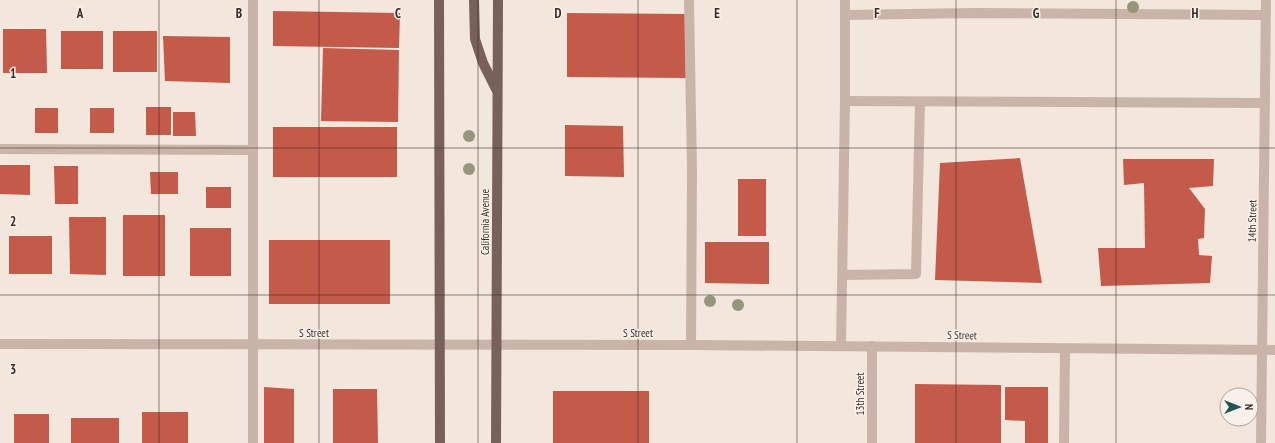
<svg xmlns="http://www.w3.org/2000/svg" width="1275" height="443" font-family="'PT Sans Narrow',sans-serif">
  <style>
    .building { fill: #c35a4a }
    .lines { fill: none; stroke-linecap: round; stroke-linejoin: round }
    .minor { stroke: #cab4a9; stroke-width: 10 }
    .major { stroke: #78615a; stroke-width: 10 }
    .tree { fill: #96967c }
    .grid { fill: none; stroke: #372c29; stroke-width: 1; stroke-opacity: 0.55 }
    .labels { text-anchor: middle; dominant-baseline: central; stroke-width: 3; stroke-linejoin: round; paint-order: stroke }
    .street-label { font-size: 11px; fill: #372c29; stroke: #f9f0e9 }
    .grid-label { font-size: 13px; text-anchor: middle; font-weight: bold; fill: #372c29; stroke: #f9f0e9; stroke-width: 3; stroke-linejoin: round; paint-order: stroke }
  </style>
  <rect width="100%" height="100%" fill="#f2e6dd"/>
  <!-- building -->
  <g class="building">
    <polygon points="273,11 400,13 399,48 273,46"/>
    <polygon points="567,13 687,14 687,78 567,77"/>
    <polygon points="3,29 46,29 47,73 3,73"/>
    <rect x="61" y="31" width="42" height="38"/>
    <rect x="113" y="31" width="44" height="41"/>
    <polygon points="163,36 230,37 230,83 165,81"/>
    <polygon points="323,48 399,50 398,122 321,121"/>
    <rect x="146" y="107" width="25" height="28"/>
    <rect x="35" y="108" width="23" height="25"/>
    <rect x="90" y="108" width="24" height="25"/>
    <polygon points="173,112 195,112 196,136 173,136"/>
    <polygon points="565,125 623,126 624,177 565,176"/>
    <rect x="273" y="127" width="124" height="50"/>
    <polygon points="1020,158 1042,283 935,280 940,163"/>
    <polygon points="1123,159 1214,159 1213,186 1189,188 1205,209 1204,238 1198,239 1199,255 1212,256 1210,283 1101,286 1098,248 1145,248 1144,183 1124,185"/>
    <polygon points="0,165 30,165 30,195 0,194"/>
    <polygon points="54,166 78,166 78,204 55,204"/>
    <polygon points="150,172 178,172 178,194 151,194"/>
    <rect x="738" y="179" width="28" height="57"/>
    <rect x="206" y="187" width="25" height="21"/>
    <rect x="123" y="215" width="42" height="61"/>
    <polygon points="69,217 106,217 106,275 70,274"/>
    <rect x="190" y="228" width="41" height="48"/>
    <rect x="9" y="236" width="43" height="38"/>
    <rect x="269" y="240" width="121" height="64"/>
    <polygon points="705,242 769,242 769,284 705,283"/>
    <polygon points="915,384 1001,385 1001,443 915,443"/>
    <polygon points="264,387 294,389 294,443 264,443"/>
    <polygon points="1005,387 1048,387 1048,443 1025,443 1025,421 1005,420"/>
    <polygon points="333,389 377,389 378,443 333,443"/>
    <rect x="553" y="391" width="96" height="52"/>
    <rect x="142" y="412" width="46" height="31"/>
    <rect x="14" y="414" width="35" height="29"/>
    <rect x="71" y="418" width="48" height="25"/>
  </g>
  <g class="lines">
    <!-- minor -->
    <g class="minor">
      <polyline points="253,0 253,443"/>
      <polyline points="689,0 692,171 691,345"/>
      <polyline points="845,15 975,13 1266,15"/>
      <polyline points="845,101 1265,103"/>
      <polyline points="0,149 253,150"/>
      <polyline points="843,275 916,274 920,102"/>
      <polyline points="0,344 691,345 1275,350"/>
      <polyline points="841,346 845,101 845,0"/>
      <polyline points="872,443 872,346"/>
      <polyline points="1064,443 1065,349"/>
      <polyline points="1261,443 1266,0"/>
    </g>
    <!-- major -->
    <g class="major">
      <polyline points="439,0 440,443"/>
      <polyline points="474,0 475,39 483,63 496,89"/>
      <polyline points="496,443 498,0"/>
    </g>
  </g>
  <!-- trees -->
  <g class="tree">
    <circle cx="1133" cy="7" r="6"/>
    <circle cx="469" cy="136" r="6"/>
    <circle cx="469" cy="169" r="6"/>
    <circle cx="710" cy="301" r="6"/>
    <circle cx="738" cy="305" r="6"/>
  </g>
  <!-- grid -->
  <path class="grid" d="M159,0v443M319,0v443M478,0v443M638,0v443M797,0v443M956,0v443M1116,0v443M0,148h1275M0,295h1275"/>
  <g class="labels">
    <!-- street labels -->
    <g class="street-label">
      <text transform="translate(1252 221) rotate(-89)">14th Street</text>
      <text transform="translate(485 222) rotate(-90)">California Avenue</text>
      <text x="314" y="333">S Street</text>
      <text x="638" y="333">S Street</text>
      <text transform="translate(962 335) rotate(1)">S Street</text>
      <text transform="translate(860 394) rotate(-90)">13th Street</text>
    </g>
  </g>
  <g class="grid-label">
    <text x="80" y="18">A</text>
    <text x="239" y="18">B</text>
    <text x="398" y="18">C</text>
    <text x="558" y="18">D</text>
    <text x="717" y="18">E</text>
    <text x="877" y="18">F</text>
    <text x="1036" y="18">G</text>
    <text x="1195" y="18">H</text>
    <text x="13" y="78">1</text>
    <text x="13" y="226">2</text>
    <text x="13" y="374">3</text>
  </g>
  <!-- north arrow -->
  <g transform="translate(1239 407) rotate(90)"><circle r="19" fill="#f9f0e9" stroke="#aba29c"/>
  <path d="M0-3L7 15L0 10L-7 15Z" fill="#1f5755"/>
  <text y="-6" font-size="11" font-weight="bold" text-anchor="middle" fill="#372c29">N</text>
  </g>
</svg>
